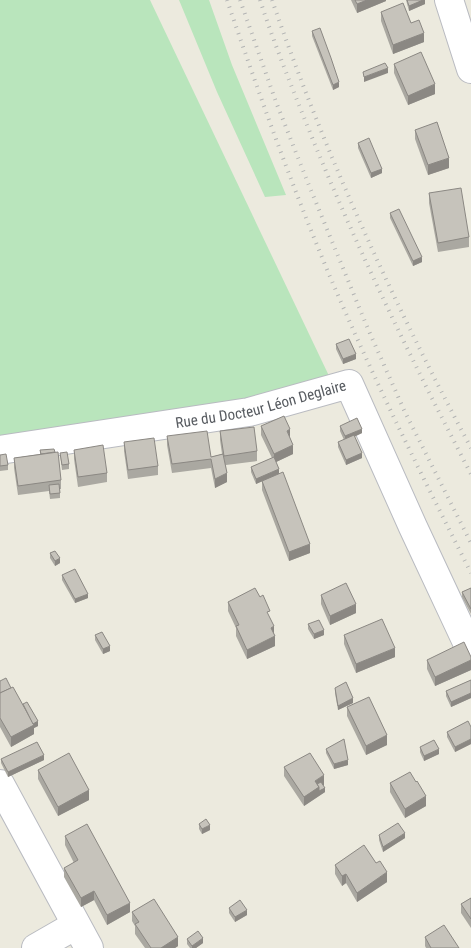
<svg xmlns="http://www.w3.org/2000/svg" width="471" height="948" font-family="'Roboto Condensed',sans-serif">
  <style>
    .green { fill: #b9e5bc }
    .lines { fill: none; stroke-linecap: round; stroke-linejoin: round }
    .minor-casing { stroke: #b9bbc1; stroke-width: 30 }
    .minor { stroke: #fff; stroke-width: 28 }
    .rail { stroke: #b2b3b3; stroke-width: 4; stroke-dasharray: 1 6; stroke-linecap: butt }
    .wall { fill: #aaa8a1 }
    .shaded-wall { fill: #8b8883 }
    .building { fill: #c6c3bb; stroke: #8b8883 }
    .labels { text-anchor: middle; dominant-baseline: central; stroke-width: 4.5; stroke-linejoin: round; paint-order: stroke }
    .street-label { font-size: 15px; fill: #575b60; stroke: #fff }
  </style>
  <rect width="100%" height="100%" fill="#eceade"/>
  <!-- green -->
  <g class="green">
    <polygon points="0,0 150,0 330,378 253,399 0,436"/>
    <polygon points="179,0 209,0 232,65 286,195 265,197 217,92"/>
  </g>
  <g class="lines">
    <defs>
      <g id="minor">
        <polyline points="449,0 471,69"/>
        <path id="s1" d="M0,450l249,-38 100,-28 64,143 58,124"/>
        <polyline points="0,784 89,948"/>
        <polyline points="36,948 76,925"/>
      </g>
    </defs>
    <!-- minor casing -->
    <use href="#minor" class="minor-casing"/>
    <!-- minor -->
    <use href="#minor" class="minor"/>
    <!-- rail -->
    <g class="rail">
      <path d="M227,0c33,97 67,192 107,286 42,98 89,192 137,287"/>
      <polyline points="240,0 276,102 308,183 368,329 404,410 471,543"/>
      <path d="M260,0c15,46 33,90 51,135 47,116 102,228 160,339"/>
      <path d="M272,0c53,154 122,304 199,448"/>
    </g>
  </g>
  <!-- wall -->
  <g class="wall">
    <polygon points="351,0 386,0 386,1 357,13"/>
    <polygon points="406,0 425,0 425,4 409,11"/>
    <polygon points="381,12 411,23 424,42 393,54 381,21"/>
    <polygon points="312,31 339,87 333,90 312,36"/>
    <polygon points="394,64 435,94 408,105 394,73"/>
    <polygon points="415,130 449,168 428,175 415,139"/>
    <polygon points="358,143 382,173 371,178 358,148"/>
    <polygon points="429,193 469,237 469,247 438,252 429,203"/>
    <polygon points="390,213 422,262 413,266 390,218"/>
    <polygon points="336,344 356,359 343,364 336,349"/>
    <polygon points="261,426 290,438 293,454 276,462 279,474 310,553 289,561 262,490 262,481 256,484 251,472 251,467 272,458 261,435"/>
    <polygon points="340,426 362,433 354,437 362,458 346,465 338,447 338,442 344,440 340,431"/>
    <polygon points="220,431 257,451 257,461 226,465 227,482 215,488 211,468 172,473 167,445 167,436 211,457 222,454 220,440"/>
    <polygon points="124,442 158,466 158,475 128,479 124,451"/>
    <polygon points="40,450 61,480 61,489 60,489 60,498 50,499 49,491 18,495 14,468 14,458 40,454"/>
    <polygon points="74,450 107,473 107,482 78,487 74,459"/>
    <polygon points="60,453 69,464 69,469 62,470"/>
    <polygon points="0,455 8,465 8,470 0,471"/>
    <polygon points="50,553 60,563 55,566 50,558"/>
    <polygon points="62,575 88,598 75,603 62,580"/>
    <polygon points="471,588 471,614 462,597 462,592"/>
    <polygon points="321,595 356,613 330,625 321,604"/>
    <polygon points="228,602 270,618 274,634 275,646 247,659 236,636 236,628 228,611"/>
    <polygon points="308,624 324,635 314,639 308,629"/>
    <polygon points="95,635 110,651 103,654 95,640"/>
    <polygon points="344,635 395,657 356,673 344,644"/>
    <polygon points="471,657 471,670 435,686 427,669 427,660"/>
    <polygon points="471,680 471,698 451,707 446,696 446,691"/>
    <polygon points="0,681 11,688 38,726 34,728 34,734 11,747 0,727"/>
    <polygon points="335,688 353,703 338,710 335,693"/>
    <polygon points="347,707 387,745 366,755 347,716"/>
    <polygon points="471,727 471,744 455,752 447,737 447,732"/>
    <polygon points="420,747 439,754 424,761 420,752"/>
    <polygon points="326,749 348,765 334,769 326,753"/>
    <polygon points="1,759 44,760 8,777 1,763"/>
    <polygon points="284,767 324,785 323,785 325,792 304,806 284,776"/>
    <polygon points="38,770 89,800 58,816 38,779"/>
    <polygon points="390,783 426,806 405,818 390,792"/>
    <polygon points="199,824 210,830 202,834 199,829"/>
    <polygon points="379,835 405,838 383,852 379,840"/>
    <polygon points="65,836 130,912 107,925 94,900 81,907 64,877 64,868 74,863 65,845"/>
    <polygon points="335,865 387,882 357,902 346,883 342,886 335,874"/>
    <polygon points="471,898 471,928 461,913 461,904"/>
    <polygon points="229,908 247,915 235,922 229,913"/>
    <polygon points="132,912 178,946 175,948 145,948 135,934 135,926 132,921"/>
    <polygon points="425,937 459,948 426,948 425,946"/>
    <polygon points="187,939 203,943 196,948 190,948 187,944"/>
  </g>
  <!-- shaded-wall -->
  <g class="shaded-wall">
    <polygon points="367,0 386,0 386,1 357,13 357,4"/>
    <polygon points="423,0 425,0 425,4 409,11 409,6"/>
    <polygon points="424,33 424,42 393,54 393,45"/>
    <polygon points="388,68 388,73 364,82 364,77"/>
    <polygon points="339,82 339,87 333,90 333,85"/>
    <polygon points="435,84 435,94 408,105 408,96"/>
    <polygon points="449,158 449,168 428,175 428,165"/>
    <polygon points="382,169 382,173 371,178 371,173"/>
    <polygon points="422,257 422,262 413,266 413,261"/>
    <polygon points="356,354 356,359 343,364 343,359"/>
    <polygon points="290,429 290,438 287,431"/>
    <polygon points="362,429 362,433 345,441 345,436"/>
    <polygon points="293,445 293,454 274,463 274,454"/>
    <polygon points="362,453 362,458 346,465 346,460"/>
    <polygon points="279,469 279,474 256,484 256,479"/>
    <polygon points="227,473 227,482 215,488 215,479"/>
    <polygon points="310,544 310,553 289,561 289,552"/>
    <polygon points="60,558 60,563 55,566 55,561"/>
    <polygon points="88,594 88,598 75,603 75,599"/>
    <polygon points="356,604 356,613 330,625 330,616"/>
    <polygon points="274,626 274,635 271,628"/>
    <polygon points="324,630 324,635 314,639 314,634"/>
    <polygon points="275,636 275,646 247,659 247,650"/>
    <polygon points="110,646 110,651 103,654 103,649"/>
    <polygon points="395,648 395,657 356,673 356,664"/>
    <polygon points="471,660 471,670 435,686 435,677"/>
    <polygon points="471,693 471,698 451,707 451,702"/>
    <polygon points="353,698 353,703 338,710 338,706"/>
    <polygon points="38,721 38,726 34,728 34,734 11,747 11,737"/>
    <polygon points="387,735 387,745 366,755 366,746"/>
    <polygon points="471,739 471,744 455,752 455,747"/>
    <polygon points="439,749 439,754 424,761 424,756"/>
    <polygon points="44,755 44,760 8,777 8,772"/>
    <polygon points="348,760 348,765 334,769 334,764"/>
    <polygon points="324,775 324,785 319,788 325,788 325,792 304,806 304,797 315,781"/>
    <polygon points="89,790 89,800 58,816 58,807"/>
    <polygon points="426,796 426,806 405,818 405,809"/>
    <polygon points="210,825 210,830 202,834 202,829"/>
    <polygon points="405,833 405,838 383,852 383,847"/>
    <polygon points="387,872 387,882 357,902 357,893"/>
    <polygon points="346,874 346,883 342,886 342,876"/>
    <polygon points="94,891 94,900 81,907 81,898"/>
    <polygon points="130,903 130,912 107,925 107,915"/>
    <polygon points="247,910 247,915 235,922 235,917"/>
    <polygon points="178,937 178,946 175,948 161,948"/>
    <polygon points="203,938 203,943 196,948 192,948 192,946"/>
  </g>
  <!-- building -->
  <g class="building">
    <polygon points="355,0 367,0 357,4"/>
    <polygon points="407,0 423,0 409,6"/>
    <polygon points="403,3 411,23 419,20 424,33 393,45 381,12"/>
    <polygon points="320,28 331,58 339,82 333,85 312,31"/>
    <polygon points="421,52 435,84 408,96 394,64"/>
    <polygon points="385,63 388,68 364,77 363,72"/>
    <polygon points="437,122 449,158 428,165 415,130"/>
    <polygon points="369,138 382,169 371,173 358,143"/>
    <polygon points="461,188 469,237 438,243 429,193"/>
    <polygon points="399,209 422,257 413,261 390,213"/>
    <polygon points="349,339 356,354 343,359 336,344"/>
    <polygon points="284,416 290,429 287,431 293,445 274,454 261,426"/>
    <polygon points="357,418 362,429 345,436 340,426"/>
    <polygon points="254,427 257,451 224,456 220,431"/>
    <polygon points="207,431 211,457 223,454 227,473 215,479 211,459 172,464 167,436"/>
    <polygon points="354,435 362,453 346,460 338,442"/>
    <polygon points="154,438 158,466 128,470 124,442"/>
    <polygon points="103,445 107,473 78,477 74,450"/>
    <polygon points="54,449 55,452 41,454 40,450"/>
    <polygon points="58,452 61,480 18,486 14,458"/>
    <polygon points="67,452 69,464 62,465 60,453"/>
    <polygon points="6,454 8,465 0,466 0,455"/>
    <polygon points="274,457 279,469 256,479 251,467"/>
    <polygon points="283,472 310,544 289,552 262,481"/>
    <polygon points="59,484 60,493 50,494 49,485"/>
    <polygon points="55,551 60,558 55,561 50,553"/>
    <polygon points="75,569 88,594 75,599 62,575"/>
    <polygon points="346,583 356,604 330,616 321,595"/>
    <polygon points="255,588 260,597 263,595 270,611 267,612 274,626 271,628 275,636 247,650 236,626 239,625 228,602"/>
    <polygon points="471,588 471,609 462,592"/>
    <polygon points="382,619 395,648 356,664 344,635"/>
    <polygon points="319,620 324,630 314,634 308,624"/>
    <polygon points="102,632 110,646 103,649 95,635"/>
    <polygon points="464,642 471,657 471,660 435,677 427,660"/>
    <polygon points="6,678 11,688 0,693 0,681"/>
    <polygon points="471,680 471,693 451,702 446,691"/>
    <polygon points="346,682 353,698 338,706 335,688"/>
    <polygon points="13,687 34,725 11,737 0,718 0,693"/>
    <polygon points="369,697 387,735 366,746 347,707"/>
    <polygon points="27,702 38,721 33,724 23,704"/>
    <polygon points="468,721 471,727 471,739 455,747 447,732"/>
    <polygon points="344,739 348,760 334,764 326,749"/>
    <polygon points="434,740 439,749 424,756 420,747"/>
    <polygon points="37,742 44,755 8,772 1,759"/>
    <polygon points="69,753 89,790 58,807 38,770"/>
    <polygon points="310,753 324,775 315,781 319,787 304,797 284,767"/>
    <polygon points="410,772 416,782 417,781 426,796 405,809 390,783"/>
    <polygon points="321,782 325,788 319,791 319,787 317,784"/>
    <polygon points="206,819 210,825 202,829 199,824"/>
    <polygon points="398,823 405,833 383,847 379,835"/>
    <polygon points="87,824 130,903 107,915 94,891 81,898 64,868 78,860 65,836"/>
    <polygon points="364,845 376,863 380,861 387,872 357,893 346,874 342,876 335,865"/>
    <polygon points="471,898 471,919 461,904"/>
    <polygon points="154,899 178,937 161,948 151,948 135,924 139,922 132,912"/>
    <polygon points="240,900 247,910 235,917 229,908"/>
    <polygon points="444,925 459,948 431,948 425,937"/>
    <polygon points="198,931 203,938 192,946 187,939"/>
  </g>
  <g class="labels">
    <!-- street labels -->
    <g class="street-label">
      <text stroke="none"><textPath href="#s1" startOffset="265">Rue du Docteur Léon Deglaire</textPath></text>
    </g>
  </g>
</svg>
